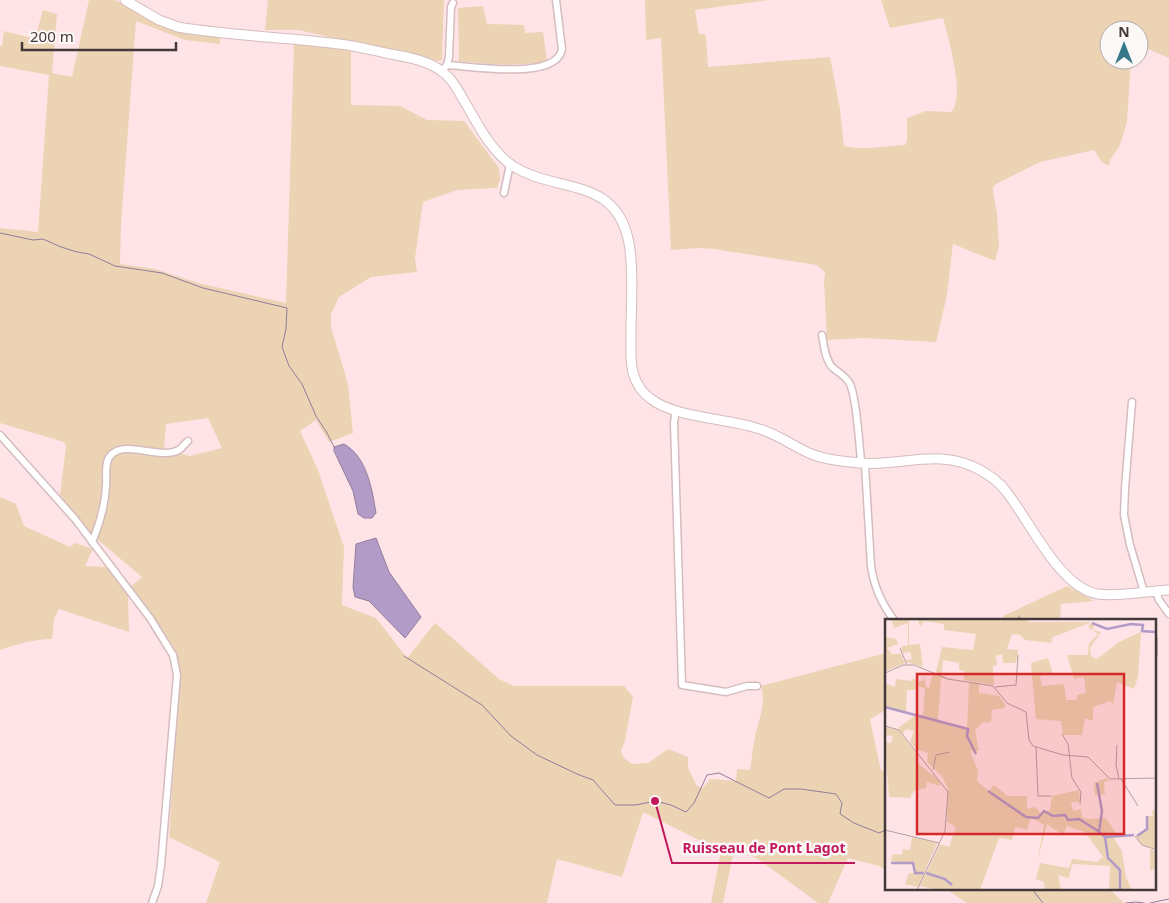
<svg xmlns="http://www.w3.org/2000/svg" width="1169" height="903" font-family="'Noto Sans',sans-serif">
  <style>
    .green { fill: #ebd3b4; fill-rule: evenodd }
    .water { fill: #b39bc8; stroke: #917e9d }
    .lines { fill: none; stroke-linecap: round; stroke-linejoin: round }
    .stream { stroke: #917e9d; stroke-width: 1 }
    .street-casing { stroke: #d5bcbe; stroke-width: 9 }
    .secondary-casing { stroke: #d5bcbe; stroke-width: 11 }
    .street { stroke: #fff; stroke-width: 6 }
    .secondary { stroke: #fff; stroke-width: 9 }
    .inset-river { fill: none; stroke: #b39bc8; stroke-width: 2.5 }
    .inset-road { fill: none; stroke: #b4a0a2; stroke-width: 1 }
    .view { fill: #d62828; fill-opacity: 0.15; stroke: #d62828; stroke-width: 2.5 }
    .inset-edge { fill: none; stroke: #43393a; stroke-width: 2.5 }
    .leader { fill: none; stroke: #c2185b; stroke-width: 2 }
    .callout-dot { fill: #c2185b; stroke: #fdf8f8; stroke-width: 2 }
    .callout-label { font-size: 14px; text-anchor: middle; font-weight: bold; fill: #c2185b; stroke: #fdf8f8; stroke-width: 5; stroke-linejoin: round; paint-order: stroke }
  </style>
  <rect width="100%" height="100%" fill="#ffe4e7"/>
  <!-- green -->
  <g class="green">
    <path d="M89,0h26l21,11 84,25v8l-35,-4 -49,-19 -15,204 -1,39 35,5 43,14 88,20 8,-259 57,6v55l49,1 27,14 37,1 35,47 1,11 -3,9 -40,2 -34,12 -8,56 2,14 -46,5 -32,20 -8,17v13l17,57 5,49 -24,9 -13,-22 -16,11 18,39 26,77 -2,58 34,13 31,40 28,-35 64,56 15,7h110l9,11 -8,44 -4,10 3,7 8,6 16,-1 20,-14 20,8v11l9,18 6,2 7,-9 26,2 1,-12 13,1c2,-10 2,-19 4,-28 3,-19 13,-36 7,-56l125,-33v57l-16,9 11,52 5,-1v100l-7,-4 -31,-8 -20,45h-10l-57,-42 -25,-14 -2,3 -11,53h-12l10,-52 -78,-39 -21,65 -65,-18 -10,44h-341l14,-41 -51,-25 10,-153 -1,-18 -3,-17 -44,-63 11,-9 -51,-43 -31,-39 6,-49 -2,-4 -64,-19v-195l38,4 11,-157 -49,-9v-20h2l2,-15 31,8 8,-29 14,4 -5,59 20,4zM208,418l14,30 -32,8 -26,-7 2,-25z"/>
    <polygon points="268,0 444,0 442,60 438,61 298,30 265,30"/>
    <path d="M645,0h124l-74,10 4,24h6l1,4 2,29 122,-10 10,52 4,37c20,5 41,0 61,-1l2,-4v-23l19,-7 25,1c15,-15 -3,-75 -8,-94l-53,10 -9,-28h288v58l-30,-13v-15h-30v30h22l-4,62 -7,23 -10,15 -1,6 -7,-4 -8,-12 -54,12 -44,22 -3,3v4l4,23 2,32 -4,15 -42,-17 -6,51 -11,47 -73,-4 -36,2 -3,-58 1,-10 -8,-7 -103,-16 -15,-1 -28,2 -10,-212 -15,2z"/>
    <path d="M483,6l4,18 37,1 1,8 18,-1 4,29c-30,6 -58,3 -88,0l-1,-53z"/>
    <path d="M0,497l16,7 8,22 46,21 5,-4 18,6 -8,17 21,1 22,29 1,36 -70,-23 -5,10 -2,20c-18,0 -35,5 -52,11z"/>
    <polygon points="1067,586 1094,601 1061,604 1060,620 1004,620 1003,616"/>
    <polygon points="946,889 1110,889 1124,903 967,903"/>
  </g>
  <!-- water -->
  <g class="water">
    <path d="M344,444c23,13 28,45 32,69l-4,5h-8l-6,-4 -5,-23 -19,-40v-4z"/>
    <polygon points="376,538 389,572 421,617 405,638 369,601 355,597 353,587 356,544"/>
  </g>
  <g class="lines">
    <!-- stream -->
    <g class="stream">
      <polyline points="0,233 33,240 43,239 61,247 77,252 89,254 115,266 162,273 203,288 287,308 286,329 282,347 289,366 302,384 316,416 327,433 334,447"/>
      <polyline points="1019,620 1019,616"/>
      <polyline points="404,656 482,705 511,736 537,755 577,774 593,780 615,805 636,805 655,801 671,805 686,812 694,803 707,775 719,773 769,798 784,789 801,789 836,794 842,803 840,814 854,823 879,833 886,830"/>
      <polyline points="1032,889 1043,903"/>
      <polyline points="1126,903 1136,902 1144,903"/>
      <polyline points="1150,903 1169,899"/>
    </g>
    <defs>
      <g id="street">
        <polyline points="447,65 449,57 451,7 453,3"/>
        <path d="M442,71l5,-6c24,1 110,16 115,-16l-6,-49"/>
        <polyline points="504,193 510,164"/>
        <path d="M822,335c2,10 3,25 11,33 6,5 13,8 17,16 7,16 9,58 11,77l4,4 6,101c3,21 10,37 23,54"/>
        <polyline points="1132,402 1125,488 1124,515 1130,545 1144,592"/>
        <polyline points="676,411 674,422 682,685 726,692 747,686 757,686"/>
        <polyline points="0,435 75,519 150,618 173,655 177,675 161,865 158,886 152,903"/>
        <path d="M92,542c8,-19 13,-36 14,-56 1,-8 -2,-23 4,-30 15,-18 52,6 70,-7 3,-2 5,-6 8,-8"/>
        <polyline points="1156,591 1159,600 1169,614"/>
      </g>
      <path id="secondary" d="M125,0l34,20 19,7c53,9 107,10 161,17 17,2 34,6 51,10 18,3 40,7 54,19 9,7 14,17 19,26 14,23 27,52 50,67 44,28 103,9 116,77 5,29 2,61 2,91 0,13 -1,26 2,39 3,10 9,20 18,26 25,19 75,19 105,29 20,5 35,17 53,25 15,7 34,8 50,10 43,4 80,-16 121,7 9,5 19,12 25,20 24,29 54,98 93,104 23,3 48,-3 71,-4"/>
    </defs>
    <!-- street casing -->
    <use href="#street" class="street-casing"/>
    <!-- secondary casing -->
    <use href="#secondary" class="secondary-casing"/>
    <!-- street -->
    <use href="#street" class="street"/>
    <!-- secondary -->
    <use href="#secondary" class="secondary"/>
  </g>
  <!-- overview -->
  <g transform="translate(885 619)">
    <rect width="271" height="271" fill="#ffe4e7"/>
    <path d="M6,0h18v26l11,-1 3,23 -16,-5 -2,-2 7,-1 -2,-7 -7,1 -2,-6 7,-2v-22l-14,5zM33,0h110v3h64l-39,15 -2,6 -26,-3 -5,-5 -8,-1 -5,15 11,1v5l-3,8h-12l-1,-9 -6,2 1,9 -4,1 1,19 -30,-5v-9l-5,-1v-7l-16,-3 -1,15 -6,-3 6,-25 31,3 3,-16 -32,-4v-6l-20,-3 -4,6zM206,4h3l-1,7 8,2 -11,16 1,8 6,3 22,-17 22,-10 -3,45 -4,12 -17,-7 -4,22 -3,-3 -17,6v14l-8,-3 -3,17h-19l-2,-14 -25,-2 -5,-56 17,-5 5,16 -13,2 2,10 22,-2 2,16h11v-5l9,-2 -1,-9 -1,-7 -10,2 -7,-24h21l1,-11 9,-10 -10,-7zM0,18l11,2 2,5 -11,4 5,6h9l4,9 -20,8zM48,54l23,8 -15,-3 -3,43 29,7 2,-46 10,1v10l20,3 6,8v4l-13,2 -1,12 -9,1 -7,7 4,21h-9l8,20 -1,10 12,10 5,-6 14,11h19v13l8,-2 6,7 9,-4 2,-14 27,-6 1,12h-9l2,9 8,-2 1,8 4,2 20,-1 11,17 -4,2 9,14 4,26 6,13h-23l1,-24 -38,-2 -3,14 -11,-3 3,15h-16l-1,-8 -8,-3 4,-16 29,5 3,-9 25,3 6,-5 -18,-25 -18,-6 -4,9 -16,-11 -10,38 7,-37 -13,-7 -4,12 -12,-3 -3,13 -13,-2 -19,52h-42l-18,-4 20,-42 9,3 7,-20 -9,-5 1,-33 -6,-13 -15,-14 1,-9 -12,-4 -6,-7 4,-11 -8,-2 -3,5 -5,-6 18,-13h7l2,-27 -9,-2 -1,4h-8l-1,22 -21,-5v-24l10,4 1,-8 15,2 3,-3 3,4 6,-1 1,-5 2,11 3,1zM0,108l13,3 18,22v10l23,18 1,6 -13,-4 -1,6 -12,3 -4,7 -21,-1 -4,-55 6,1 2,-7 -8,-1zM221,159l4,3 -6,1 1,12 -10,2 -1,-13zM271,190v40l-15,-5 -5,-8 11,-6v-14h6l-1,-5zM27,218l25,6 -19,44 -13,-3 4,-11h6l-1,-9 -23,-3 2,-7 9,1 1,-6 7,1zM265,230l6,2 1,17 -7,3z" fill="#ebd3b4"/>
    <path class="inset-river" d="M207,4l15,6 24,-5 12,1 -1,6 13,1M0,88l83,22 -1,7 9,18M212,164l5,28 -3,21M103,172l38,26 12,1 6,-7 9,5 12,-1 3,5 11,-1 19,12 7,6 3,21 12,12v20M252,217l10,-7v-13M221,218l28,-2M6,244h22l2,10h9M41,254l19,6 7,6"/>
    <path class="inset-road" d="M272,18v19M15,29l7,17M0,54l18,-8h11l34,14 45,7 14,17 19,9 3,28 4,6 30,9 25,2 22,22 47,-1M110,68l21,-2 2,-30M0,107l14,4 49,62 -3,39 -28,59M177,115l6,10 4,34 9,14 -1,12M232,126l-1,20 3,14M151,128l2,49h13M48,151l3,-15 14,-3M236,160l17,27M0,211l54,13M250,217l7,9 15,5"/>
    <path class="view" d="M32,55h207v160h-207z"/>
    <rect width="271" height="271" class="inset-edge"/>
  </g>
  <!-- callouts -->
  <path class="leader" d="M655 801L672 863H855"/>
  <circle class="callout-dot" cx="655" cy="801" r="5"/>
  <g class="callout-label">
    <text x="764" y="853">Ruisseau de Pont Lagot</text>
  </g>
  <!-- north arrow -->
  <g transform="translate(1124 45)"><circle r="24" fill="#fdf8f8" stroke="#b3acac"/>
  <path d="M0-4L9 19L0 12L-9 19Z" fill="#357988"/>
  <text y="-8" font-size="14" font-weight="bold" text-anchor="middle" fill="#43393a">N</text>
  </g>
  <!-- scale -->
  <path d="M22 42v8h154v-8" fill="none" stroke="#43393a" stroke-width="2.5"/>
  <text x="30" y="42" font-size="15" fill="#43393a" stroke="#fdf8f8" stroke-width="4" paint-order="stroke">200 m</text>
</svg>
